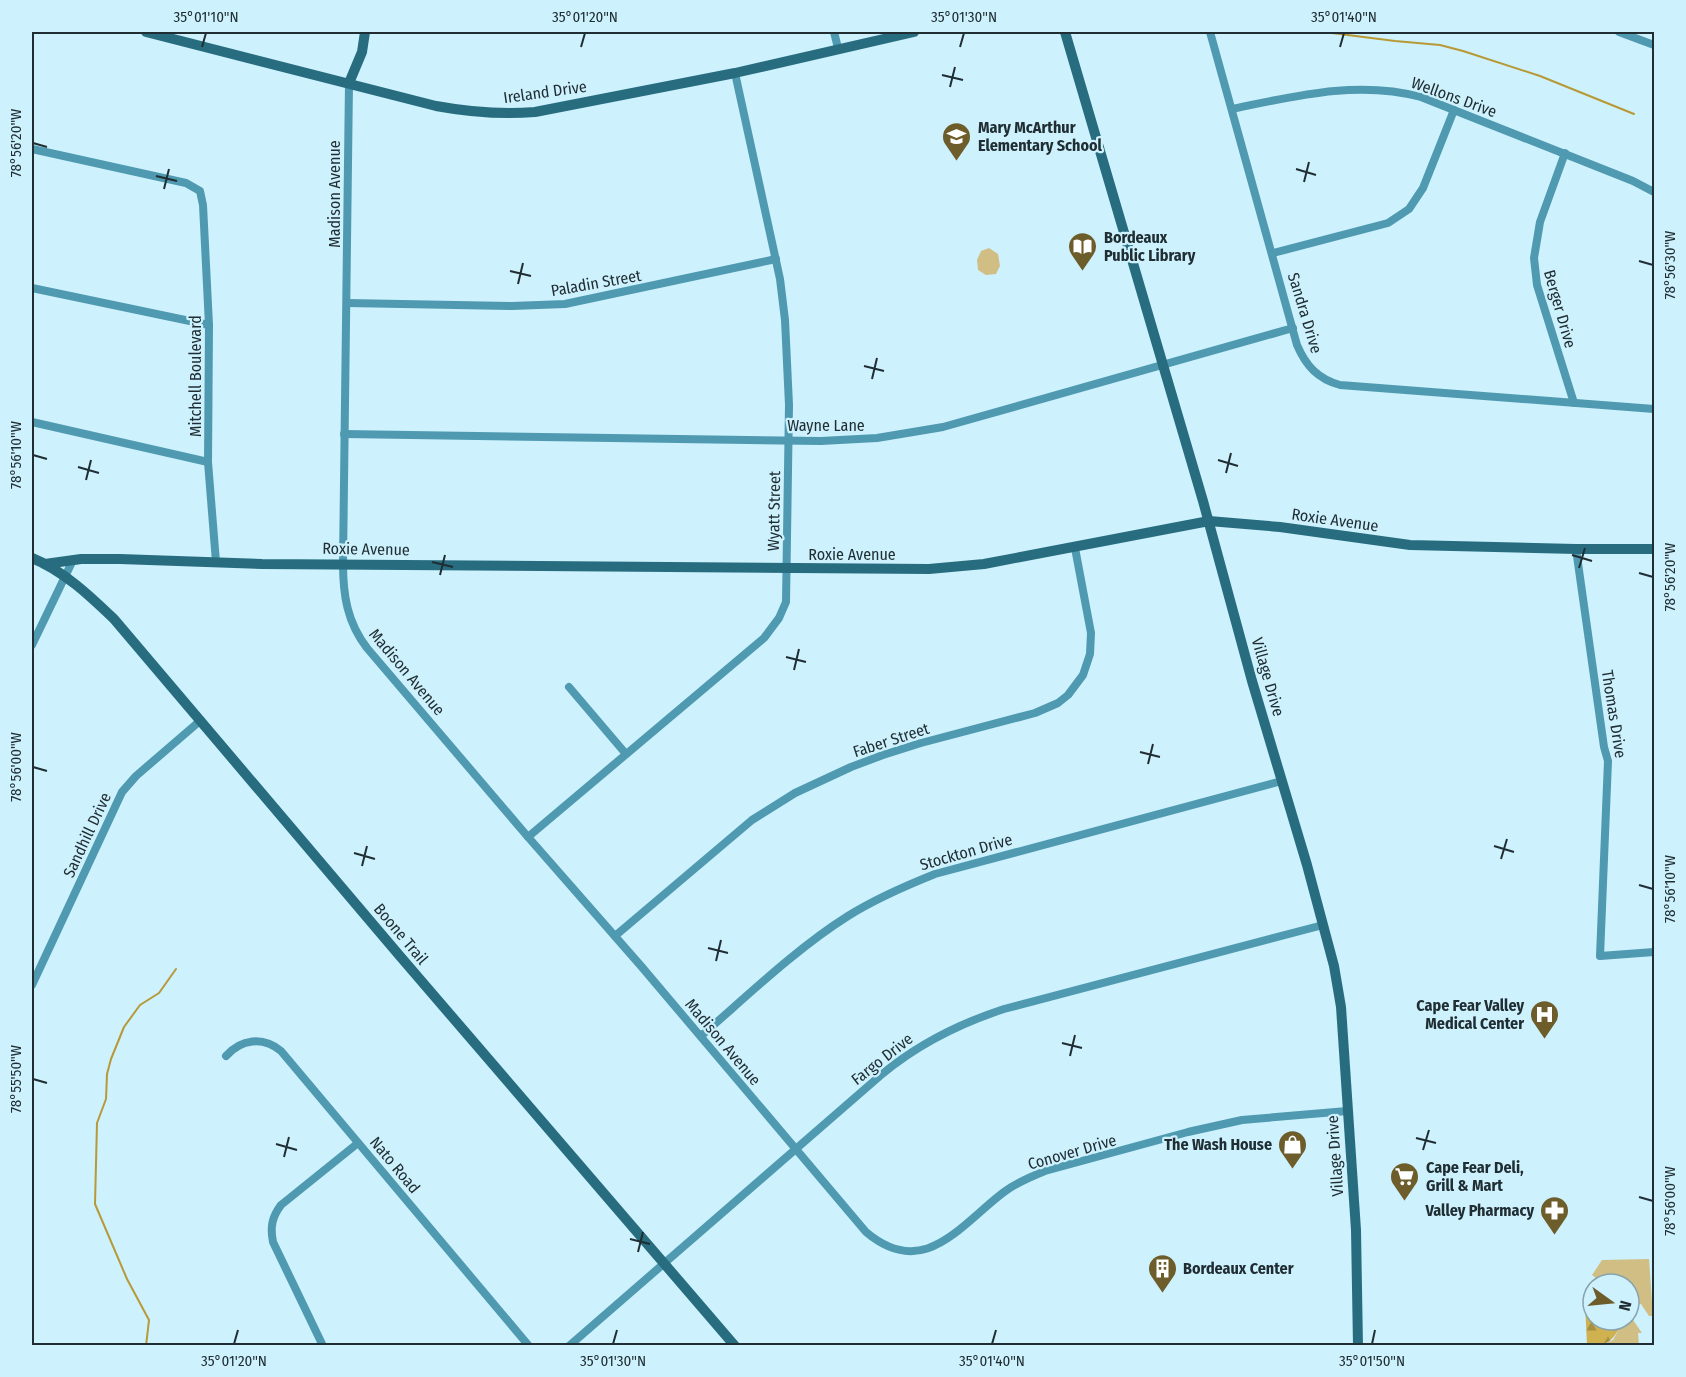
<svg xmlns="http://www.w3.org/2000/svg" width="1686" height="1377" font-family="'Fira Sans Condensed',sans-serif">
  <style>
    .green { fill: #d1be84 }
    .forest { fill: url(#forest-firs) }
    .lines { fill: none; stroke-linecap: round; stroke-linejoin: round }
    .stream { stroke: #b79936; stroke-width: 2 }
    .street { stroke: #4f9ab0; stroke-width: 8 }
    .secondary { stroke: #286d7f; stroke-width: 10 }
    .ticks { fill: none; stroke: #202e33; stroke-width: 2 }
    .labels { text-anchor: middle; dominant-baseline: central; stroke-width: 4.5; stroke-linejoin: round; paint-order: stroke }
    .street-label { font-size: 16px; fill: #202e33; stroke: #cdf1fd }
    .poi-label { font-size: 16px; font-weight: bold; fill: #202e33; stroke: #cdf1fd; text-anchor: start }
    .neatline { fill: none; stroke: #202e33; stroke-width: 2 }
    .ticks-label { font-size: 15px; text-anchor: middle; fill: #202e33 }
  </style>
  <defs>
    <pattern id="forest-firs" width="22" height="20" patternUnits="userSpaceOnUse" patternTransform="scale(1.5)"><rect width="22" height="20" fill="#cfb150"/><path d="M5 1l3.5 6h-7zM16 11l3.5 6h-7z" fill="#a89043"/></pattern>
  </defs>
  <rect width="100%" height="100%" fill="#cdf1fd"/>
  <!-- green -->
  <g class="green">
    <polygon points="989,248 998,254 1000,266 996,274 986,275 978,270 977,260 981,251"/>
    <polygon points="1649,1259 1653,1316 1649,1316 1641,1304 1629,1302 1629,1284 1604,1284 1592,1275 1602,1260"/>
    <polygon points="1629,1314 1642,1333 1638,1333 1639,1345 1599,1346 1613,1340 1620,1327 1612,1320 1629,1320"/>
  </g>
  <!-- forest -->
  <path class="forest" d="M1585,1302l8,8v10h19l8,7c-9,16 -14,19 -33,18z"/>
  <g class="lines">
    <!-- stream -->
    <g class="stream">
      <polyline points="1324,32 1395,41 1440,45 1463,51 1540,76 1634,114"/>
      <polyline points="146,1346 149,1320 127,1279 95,1204 97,1123 106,1099 107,1074 111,1059 124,1027 140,1005 159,993 176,969"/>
    </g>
    <!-- street -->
    <g class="street">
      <polyline points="834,32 838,48"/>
      <path d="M1210,32l87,313c9,21 21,34 43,40l314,24"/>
      <polyline points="1619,32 1654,45"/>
      <path d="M349,83l-6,480c0,32 4,59 24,85l161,189 113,129 225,266c58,49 94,-7 138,-40 12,-9 26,-15 41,-21l143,-39 54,-12 105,-9"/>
      <path d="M1232,109c63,-13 126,-29 189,-12l212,84 21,11"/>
      <polyline points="32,149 186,183 200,191 203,205 209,325 208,462 216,562"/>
      <polyline points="1565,153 1540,222 1534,258 1537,285 1574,403"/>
      <polyline points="1273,253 1388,223 1409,209 1423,188 1454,110"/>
      <polyline points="32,288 209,325"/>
      <polyline points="347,303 512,306 565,304 776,259"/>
      <polyline points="32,422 208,462"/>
      <polyline points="344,434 821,441 877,438 943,427 1293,328"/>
      <polyline points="1576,549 1604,747 1608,761 1600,956 1654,952"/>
      <polyline points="32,645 73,560"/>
      <polyline points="569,687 626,754"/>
      <polyline points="528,837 764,638 779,618 786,602 789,405 785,320 780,279 735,73"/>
      <polyline points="615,936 752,820 795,793 851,767 883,755 921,743 1035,713 1058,703 1068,695 1083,675 1090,654 1091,633 1075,548"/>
      <polyline points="32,985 122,792 136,776 201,720"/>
      <path d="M701,1036c45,-39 96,-88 147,-120 27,-17 57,-30 87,-42l347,-93"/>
      <path d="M226,1056c15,-17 37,-20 55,-5l248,295"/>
      <path d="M323,1346l-50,-104c-3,-15 -1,-25 8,-37l77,-62"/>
      <path d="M569,1346l312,-271c37,-31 77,-51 123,-66l319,-84"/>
    </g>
    <!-- secondary -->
    <g class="secondary">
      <path d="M146,32l290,74c33,6 64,9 99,6l200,-39 179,-41"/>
      <polyline points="1065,32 1203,501 1252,681 1307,865 1334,966 1341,1007 1356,1230 1358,1346"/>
      <polyline points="349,83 362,52 365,32"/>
      <path d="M32,558c32,13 58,38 82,61l285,336 336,391"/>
      <polyline points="45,564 81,559 120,559 262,564 929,569 984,564 1209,521 1280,527 1410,545 1576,549 1654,549"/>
    </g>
  </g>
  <!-- ticks -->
  <path class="ticks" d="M202,47l4,-14M581,47l4,-14M960,47l4,-14M1340,47l4,-14M942,75l21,5M950,87l5,-20M33,143l14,4M1296,169l20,6M156,176l21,5M1304,182l5,-20M164,189l5,-20M1639,261l14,4M510,271l21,5M518,284l5,-21M864,366l20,5M872,379l5,-21M33,455l14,4M1218,460l20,6M78,467l21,6M1226,473l5,-20M86,480l5,-20M1572,555l20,6M432,562l21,5M1579,568l6,-20M1639,573l14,4M440,575l5,-20M786,657l20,5M794,670l5,-21M1140,752l20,5M1148,764l5,-20M33,767l14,4M1494,846l20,6M354,853l21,6M1501,859l6,-20M362,866l5,-20M1639,885l14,4M708,948l20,5M716,961l5,-21M1062,1043l20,5M1070,1056l5,-21M33,1079l14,4M1416,1138l20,5M276,1144l21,6M1423,1150l6,-20M284,1157l5,-20M1639,1197l14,4M630,1239l20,5M638,1252l5,-20M234,1344l4,-14M613,1344l4,-14M992,1344l4,-14M1372,1344l3,-14"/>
  <!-- icons -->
  <defs>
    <symbol id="school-pin" viewBox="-11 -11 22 30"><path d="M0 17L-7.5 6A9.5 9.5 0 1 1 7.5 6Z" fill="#6d5d2b" stroke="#cdf1fd"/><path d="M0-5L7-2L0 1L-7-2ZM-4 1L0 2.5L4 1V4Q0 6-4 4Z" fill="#fff"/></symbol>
    <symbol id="library-pin" viewBox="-11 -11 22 30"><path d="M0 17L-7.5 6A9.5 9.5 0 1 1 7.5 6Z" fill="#6d5d2b" stroke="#cdf1fd"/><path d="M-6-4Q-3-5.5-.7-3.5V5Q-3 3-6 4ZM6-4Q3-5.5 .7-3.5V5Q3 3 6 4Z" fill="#fff"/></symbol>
    <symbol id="hospital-pin" viewBox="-11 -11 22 30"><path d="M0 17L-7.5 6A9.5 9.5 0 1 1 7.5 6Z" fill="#6d5d2b" stroke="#cdf1fd"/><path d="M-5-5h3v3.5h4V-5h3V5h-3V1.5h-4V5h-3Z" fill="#fff"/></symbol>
    <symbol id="shop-pin" viewBox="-11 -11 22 30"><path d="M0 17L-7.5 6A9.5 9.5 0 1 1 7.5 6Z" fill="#6d5d2b" stroke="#cdf1fd"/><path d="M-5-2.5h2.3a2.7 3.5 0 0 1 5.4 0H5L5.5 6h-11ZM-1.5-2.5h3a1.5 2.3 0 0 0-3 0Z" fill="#fff"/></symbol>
    <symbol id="supermarket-pin" viewBox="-11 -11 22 30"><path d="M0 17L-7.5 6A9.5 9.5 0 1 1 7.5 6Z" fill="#6d5d2b" stroke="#cdf1fd"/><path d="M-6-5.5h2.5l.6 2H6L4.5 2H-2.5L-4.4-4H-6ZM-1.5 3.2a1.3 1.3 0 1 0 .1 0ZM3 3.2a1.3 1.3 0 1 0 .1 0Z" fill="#fff"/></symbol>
    <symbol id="pharmacy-pin" viewBox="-11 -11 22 30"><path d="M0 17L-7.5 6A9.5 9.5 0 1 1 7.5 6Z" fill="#6d5d2b" stroke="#cdf1fd"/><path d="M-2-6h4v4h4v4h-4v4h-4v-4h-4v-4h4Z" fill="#fff"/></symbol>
    <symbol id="building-pin" viewBox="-11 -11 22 30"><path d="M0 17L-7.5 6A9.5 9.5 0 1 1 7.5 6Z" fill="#6d5d2b" stroke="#cdf1fd"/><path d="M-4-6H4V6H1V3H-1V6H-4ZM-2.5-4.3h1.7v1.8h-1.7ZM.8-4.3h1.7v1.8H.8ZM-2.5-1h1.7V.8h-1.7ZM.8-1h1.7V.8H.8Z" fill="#fff"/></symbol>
  </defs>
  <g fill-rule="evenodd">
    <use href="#school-pin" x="940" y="120" width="33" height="45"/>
    <use href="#library-pin" x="1066" y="230" width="33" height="45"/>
    <use href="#hospital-pin" x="1528" y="998" width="33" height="45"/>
    <use href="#shop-pin" x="1276" y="1128" width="33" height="45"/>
    <use href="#supermarket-pin" x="1388" y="1160" width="33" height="45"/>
    <use href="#pharmacy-pin" x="1538" y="1194" width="33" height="45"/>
    <use href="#building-pin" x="1146" y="1252" width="33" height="45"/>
  </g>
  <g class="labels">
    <!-- street labels -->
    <g class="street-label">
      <text transform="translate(545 92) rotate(-8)">Ireland Drive</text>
      <text transform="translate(1454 97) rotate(20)">Wellons Drive</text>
      <text transform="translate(334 194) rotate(-90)">Madison Avenue</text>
      <text transform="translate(596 283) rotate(-10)">Paladin Street</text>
      <text transform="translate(1560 309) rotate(74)">Berger Drive</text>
      <text transform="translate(1305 313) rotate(73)">Sandra Drive</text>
      <text transform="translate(195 376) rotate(-90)">Mitchell Boulevard</text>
      <text x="826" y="425">Wayne Lane</text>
      <text transform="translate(774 511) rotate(-89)">Wyatt Street</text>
      <text transform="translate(1335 520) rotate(8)">Roxie Avenue</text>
      <text transform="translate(366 549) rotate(1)">Roxie Avenue</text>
      <text x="852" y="554">Roxie Avenue</text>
      <text transform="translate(407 672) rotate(50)">Madison Avenue</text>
      <text transform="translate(1268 677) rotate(74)">Village Drive</text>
      <text transform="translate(1614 714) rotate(81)">Thomas Drive</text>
      <text transform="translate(891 740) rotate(-18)">Faber Street</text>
      <text transform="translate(87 835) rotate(-65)">Sandhill Drive</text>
      <text transform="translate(966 852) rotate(-16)">Stockton Drive</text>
      <text transform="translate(401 934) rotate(50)">Boone Trail</text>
      <text transform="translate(723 1042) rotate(50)">Madison Avenue</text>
      <text transform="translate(882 1059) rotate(-38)">Fargo Drive</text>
      <text transform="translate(1072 1152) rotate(-16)">Conover Drive</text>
      <text transform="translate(1335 1156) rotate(-94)">Village Drive</text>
      <text transform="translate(395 1165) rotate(50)">Nato Road</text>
    </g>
    <!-- poi labels -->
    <g class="poi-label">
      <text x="978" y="127">Mary McArthur<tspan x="978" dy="18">Elementary School</tspan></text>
      <text x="1104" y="237">Bordeaux<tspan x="1104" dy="18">Public Library</tspan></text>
      <text x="1524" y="1005" text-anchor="end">Cape Fear Valley<tspan x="1524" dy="18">Medical Center</tspan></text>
      <text x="1272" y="1144" text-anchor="end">The Wash House</text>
      <text x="1426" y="1167">Cape Fear Deli,<tspan x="1426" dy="18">Grill &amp; Mart</tspan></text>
      <text x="1534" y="1210" text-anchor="end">Valley Pharmacy</text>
      <text x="1183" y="1268">Bordeaux Center</text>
    </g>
  </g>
  <!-- border -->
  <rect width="1686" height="1377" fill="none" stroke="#cdf1fd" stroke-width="66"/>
  <!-- north arrow -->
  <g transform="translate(1611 1302) rotate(105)"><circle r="28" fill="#cdf1fd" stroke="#88a3ac" stroke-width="1.5"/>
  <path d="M0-4.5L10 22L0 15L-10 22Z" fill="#6d5d2b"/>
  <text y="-9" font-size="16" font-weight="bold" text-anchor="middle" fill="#202e33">N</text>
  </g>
  <rect x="33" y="33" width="1620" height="1311" class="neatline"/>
  <g class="ticks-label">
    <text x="206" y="22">35°01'10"N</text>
    <text x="585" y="22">35°01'20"N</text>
    <text x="964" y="22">35°01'30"N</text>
    <text x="1344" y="22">35°01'40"N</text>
    <text transform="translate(16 143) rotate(-90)" y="5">78°56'20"W</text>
    <text transform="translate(1670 265) rotate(-90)" y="5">78°56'30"W</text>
    <text transform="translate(16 455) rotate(-90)" y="5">78°56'10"W</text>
    <text transform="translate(1670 577) rotate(-90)" y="5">78°56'20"W</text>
    <text transform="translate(16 767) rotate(-90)" y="5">78°56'00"W</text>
    <text transform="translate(1670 889) rotate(-90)" y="5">78°56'10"W</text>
    <text transform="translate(16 1079) rotate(-90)" y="5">78°55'50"W</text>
    <text transform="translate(1670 1201) rotate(-90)" y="5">78°56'00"W</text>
    <text x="234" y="1366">35°01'20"N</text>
    <text x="613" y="1366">35°01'30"N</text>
    <text x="992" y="1366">35°01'40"N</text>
    <text x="1372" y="1366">35°01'50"N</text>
  </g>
</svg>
